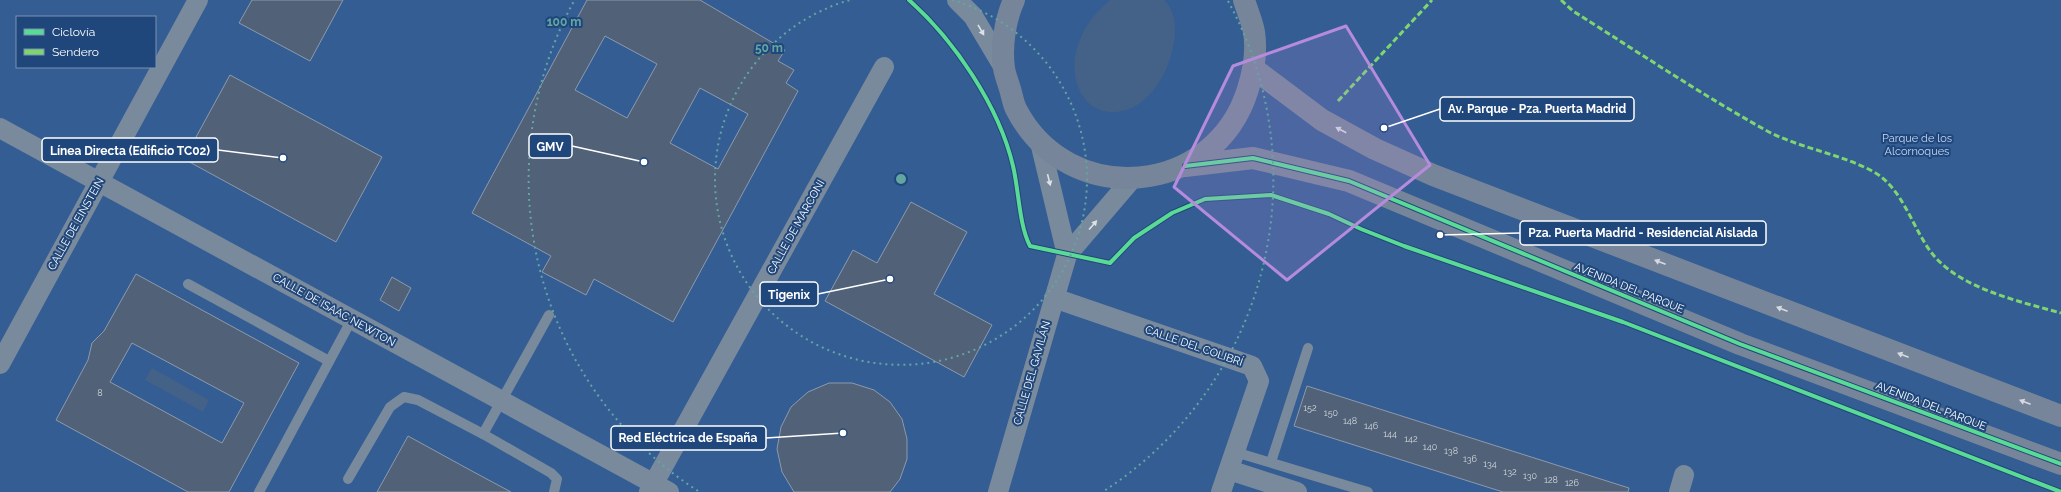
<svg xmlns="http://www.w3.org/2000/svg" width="2061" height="492" font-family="Raleway,sans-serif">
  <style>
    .green { fill: #335d93; fill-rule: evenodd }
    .water { fill: #446187 }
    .building { fill: #506178; stroke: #8d9aac; fill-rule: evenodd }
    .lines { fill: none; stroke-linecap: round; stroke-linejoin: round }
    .lane { stroke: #798a9d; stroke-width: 10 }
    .street { stroke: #798a9d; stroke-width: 20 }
    .secondary { stroke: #768599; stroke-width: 22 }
    .quiet { stroke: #7fd670; stroke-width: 3; stroke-dasharray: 6 3; stroke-linecap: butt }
    .cycleway-casing { stroke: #20477b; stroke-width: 6 }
    .cycleway { stroke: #5adb95; stroke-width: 4 }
    .oneway { fill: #dee2e6 }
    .oneway2 { fill: #d6dae0 }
    .marked { fill: #b68bdc; fill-opacity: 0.2; stroke: #b68bdc; stroke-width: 3; stroke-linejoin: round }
    .ring { fill: none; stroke: #63a6a1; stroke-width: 2; stroke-dasharray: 2 4 }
    .labels { text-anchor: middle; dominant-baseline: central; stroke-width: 4; stroke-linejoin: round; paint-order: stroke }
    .number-label { font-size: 9px; fill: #d3d8dd }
    .park-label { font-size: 11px; fill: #c5daf5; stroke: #20477b }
    .street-label { font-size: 11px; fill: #fff; stroke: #20477b }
    .centre { fill: #63a6a1; stroke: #20477b; stroke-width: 2 }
    .ring-label { font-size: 12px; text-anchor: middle; font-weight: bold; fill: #63a6a1; stroke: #20477b; stroke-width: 4; stroke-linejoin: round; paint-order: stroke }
    .leader { fill: none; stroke: #fff; stroke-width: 1.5 }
    .callout-dot { fill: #fff; stroke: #20477b; stroke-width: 1.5 }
    .callout { fill: #20477b; stroke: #fff; stroke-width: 1.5 }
    .callout-label { font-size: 12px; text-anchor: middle; font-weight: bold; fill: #fff }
  </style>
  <rect width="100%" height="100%" fill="#354a66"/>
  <!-- green -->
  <path class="green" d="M0,0h2061v492h-2061zM17,17h138v50h-138z"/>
  <!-- water -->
  <g class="water">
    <path d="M1110,0h54c14,13 12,36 8,52 -6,23 -21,50 -46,58 -36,11 -56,-22 -51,-54 5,-24 16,-40 35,-56z"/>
    <polygon points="152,368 209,400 203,412 145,380"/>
  </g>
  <!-- building -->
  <g class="building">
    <polygon points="252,0 343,0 310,61 239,23"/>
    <path d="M587,0h113l85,50 -7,11 16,9 -8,13 12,8 -125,231 -79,-43 -8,16 -44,-23 9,-16 -79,-43zM605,36l52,28 -30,54 -52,-28zM700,88l48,26 -30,55 -48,-26z"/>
    <polygon points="230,75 382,157 336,242 184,159"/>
    <polygon points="911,202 967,232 934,294 992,325 964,377 825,301 853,250 877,263"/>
    <path d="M136,274l163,89 -70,129h-41l-132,-72 32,-60 4,-17 12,-12zM132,343l112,60 -22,40 -112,-61z"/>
    <polygon points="392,277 411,288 399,311 380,300"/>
    <polygon points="829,383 852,383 874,390 890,402 902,419 907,439 907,459 900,479 890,492 794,492 782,472 777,449 781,427 791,407 808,392"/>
    <polygon points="1307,386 1629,488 1628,492 1503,492 1294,426"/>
    <polygon points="408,436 470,470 511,492 377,492"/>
  </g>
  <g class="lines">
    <!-- lane -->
    <g class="lane">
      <polyline points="188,284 329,361"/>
      <polyline points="549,315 483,434 551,473 557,479 554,492"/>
      <polyline points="1235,452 1368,492"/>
      <polyline points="1271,462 1308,348"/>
      <polyline points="348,479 390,407 404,397 418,400 483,434"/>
      <polyline points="259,492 352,319"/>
    </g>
    <!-- street -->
    <g class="street">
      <polyline points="957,0 973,16 1004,68"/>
      <polyline points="0,128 669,492"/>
      <polyline points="1040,142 1067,255"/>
      <polyline points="1054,298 1252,366 1259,381 1221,492"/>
      <polyline points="0,364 198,0"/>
      <polyline points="1229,470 1297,492"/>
      <polyline points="649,492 884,67"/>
      <polyline points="998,492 1067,255 1132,179"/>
      <polyline points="1679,492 1684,475"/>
    </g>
    <!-- secondary -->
    <g class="secondary">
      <path d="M1014,0c-9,20 -13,47 -10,68 1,7 4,14 6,21 2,6 3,14 6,20 52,101 199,88 232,-20 6,-19 9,-38 6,-57 -2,-11 -7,-22 -10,-32"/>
      <polyline points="1254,69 1322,120 1375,149 1433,175 2061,416"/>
      <polyline points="1185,166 1253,158 1349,181 1740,344 2061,464"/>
    </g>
    <!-- quiet -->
    <g class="quiet">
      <path d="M1561,0l12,11c65,41 129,84 196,121 34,17 72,22 105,40 31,18 39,60 61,85 28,32 86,45 126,56"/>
      <polyline points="1338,101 1432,0"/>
    </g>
    <defs>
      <g id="cycleway">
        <path d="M909,0c45,40 90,106 104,166 6,25 6,59 17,80l80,17 24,-25 38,-25 33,-14 66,-4 58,19 32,15 43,17 219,76 438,170"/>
        <polyline points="1185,166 1253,158 1349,181 1740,344 2061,464"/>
      </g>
    </defs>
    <!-- cycleway casing -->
    <use href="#cycleway" class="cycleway-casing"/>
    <!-- cycleway -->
    <use href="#cycleway" class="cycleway"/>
  </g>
  <!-- one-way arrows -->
  <defs><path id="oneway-solid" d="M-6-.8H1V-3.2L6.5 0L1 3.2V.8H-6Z"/></defs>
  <g class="oneway">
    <use href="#oneway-solid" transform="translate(981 30) rotate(60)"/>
    <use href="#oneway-solid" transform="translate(1049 180) rotate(76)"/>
    <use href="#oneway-solid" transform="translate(1093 225) rotate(-49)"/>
  </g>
  <g class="oneway2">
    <use href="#oneway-solid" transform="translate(1341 130) rotate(-152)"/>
    <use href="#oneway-solid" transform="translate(1660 262) rotate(-159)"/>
    <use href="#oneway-solid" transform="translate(1782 309) rotate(-159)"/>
    <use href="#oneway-solid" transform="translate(1903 355) rotate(-159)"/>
    <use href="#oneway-solid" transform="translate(2025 402) rotate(-159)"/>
  </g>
  <!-- marked area -->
  <path class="marked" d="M1346,26l84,139 -143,115 -113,-93 59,-121z"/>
  <!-- distance rings -->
  <g class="ring">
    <path d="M952 0A186 186 0 1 1 850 0"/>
    <path d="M698 491A372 372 0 0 1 574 1M1228 1A372 372 0 0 1 1104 491"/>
  </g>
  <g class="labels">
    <!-- number labels -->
    <g class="number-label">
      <text x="100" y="393">8</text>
      <text x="1310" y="408">152</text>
      <text x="1331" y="413">150</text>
      <text x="1350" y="421">148</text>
      <text x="1371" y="426">146</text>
      <text x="1390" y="434">144</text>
      <text x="1411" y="439">142</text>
      <text x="1430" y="447">140</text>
      <text x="1451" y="451">138</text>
      <text x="1470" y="459">136</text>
      <text x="1490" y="464">134</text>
      <text x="1510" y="472">132</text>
      <text x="1530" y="476">130</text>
      <text x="1551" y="480">128</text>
      <text x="1572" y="483">126</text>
    </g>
    <!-- park labels -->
    <g class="park-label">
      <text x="1917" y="138">Parque de los<tspan x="1917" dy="13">Alcornoques</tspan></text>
    </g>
    <!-- street labels -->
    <g class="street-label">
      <text transform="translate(76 224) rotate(-61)">CALLE DE EINSTEIN</text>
      <text transform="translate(796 227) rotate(-61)">CALLE DE MARCONI</text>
      <text transform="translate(1629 288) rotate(22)">AVENIDA DEL PARQUE</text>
      <text transform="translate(334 310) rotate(29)">CALLE DE ISAAC NEWTON</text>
      <text transform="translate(1194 346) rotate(19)">CALLE DEL COLIBRÍ</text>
      <text transform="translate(1032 373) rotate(-74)">CALLE DEL GAVILÁN</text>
      <text transform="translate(1931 406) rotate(21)">AVENIDA DEL PARQUE</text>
    </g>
  </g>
  <circle cx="901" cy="179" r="6" class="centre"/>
  <g class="ring-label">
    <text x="564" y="26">100 m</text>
    <text x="769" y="52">50 m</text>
  </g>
  <!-- callouts -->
  <path class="leader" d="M1384 128L1440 109M644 162L572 146M283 158L218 150M1440 235L1520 233M890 279L818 294M843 433L766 438"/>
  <g class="callout-dot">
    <circle cx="1384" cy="128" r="4"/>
    <circle cx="644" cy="162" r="4"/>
    <circle cx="283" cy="158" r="4"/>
    <circle cx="1440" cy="235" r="4"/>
    <circle cx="890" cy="279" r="4"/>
    <circle cx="843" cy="433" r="4"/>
  </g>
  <g class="callout">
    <rect x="1440" y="97" width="194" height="24" rx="4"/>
    <rect x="529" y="134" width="43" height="24" rx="4"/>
    <rect x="42" y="138" width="176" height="24" rx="4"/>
    <rect x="1520" y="221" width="246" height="24" rx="4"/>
    <rect x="760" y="282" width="58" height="24" rx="4"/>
    <rect x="611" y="426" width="155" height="24" rx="4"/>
  </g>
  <g class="callout-label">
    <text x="1537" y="113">Av. Parque - Pza. Puerta Madrid</text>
    <text x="550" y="151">GMV</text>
    <text x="130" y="155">Línea Directa (Edificio TC02)</text>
    <text x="1643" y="237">Pza. Puerta Madrid - Residencial Aislada</text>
    <text x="789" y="299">Tigenix</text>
    <text x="688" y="442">Red Eléctrica de España</text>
  </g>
  <!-- legend -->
  <rect x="16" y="16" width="140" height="52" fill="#20477b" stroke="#7991b0"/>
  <rect x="24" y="29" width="20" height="6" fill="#5adb95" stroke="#7991b0"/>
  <text x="52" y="36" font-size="12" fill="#ffffff">Ciclovía</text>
  <rect x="24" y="49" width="20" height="6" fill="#7fd670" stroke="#7991b0"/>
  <text x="52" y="56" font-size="12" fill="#ffffff">Sendero</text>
</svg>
